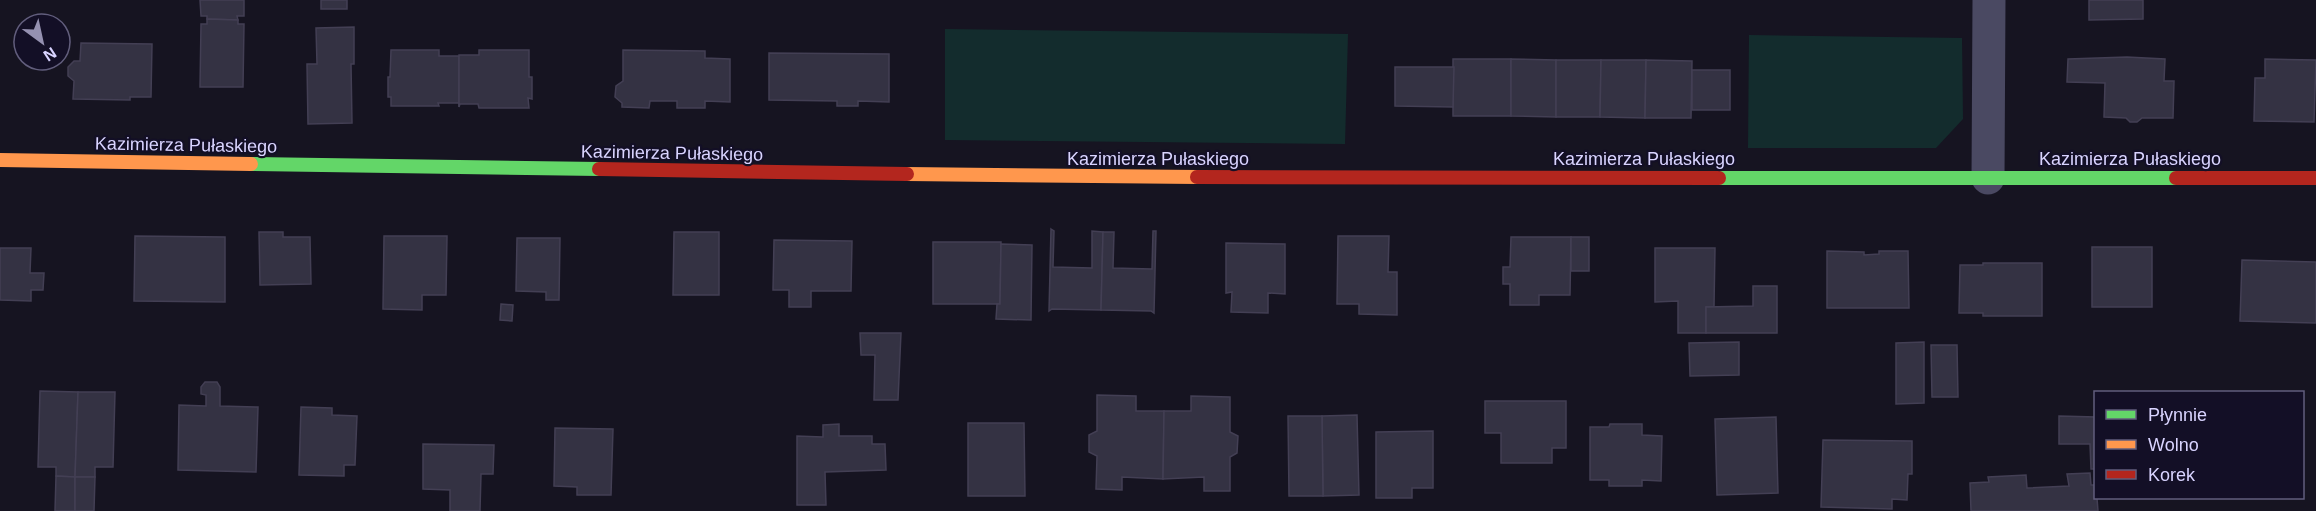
<svg xmlns="http://www.w3.org/2000/svg" width="2316" height="511" font-family="Helvetica,sans-serif">
  <style>
    .green { fill: #132c2d }
    .building { fill: #343243; stroke: #433f54; stroke-width: 1.5 }
    .lines { fill: none; stroke-linecap: round; stroke-linejoin: round }
    .street { stroke: #4a4962; stroke-width: 33 }
    .fast { stroke: #63d668; stroke-width: 14 }
    .slow { stroke: #ff974d; stroke-width: 14 }
    .jam { stroke: #b3261e; stroke-width: 14 }
    .labels { text-anchor: middle; dominant-baseline: central; stroke-width: 4.5; stroke-linejoin: round; paint-order: stroke }
    .street-label { font-size: 18px; fill: #d9d4ff; stroke: #130f26 }
  </style>
  <rect width="100%" height="100%" fill="#161421"/>
  <!-- green -->
  <g class="green">
    <polygon points="945,29 1348,34 1345,144 945,140"/>
    <polygon points="1749,35 1962,38 1963,119 1936,148 1748,148"/>
  </g>
  <!-- building -->
  <g class="building">
    <polygon points="200,0 244,0 244,16 237,16 238,20 207,19 207,16 201,16"/>
    <rect x="321" y="0" width="26" height="9"/>
    <polygon points="2089,0 2143,0 2143,19 2089,20"/>
    <polygon points="207,19 238,20 238,24 244,24 243,87 200,87 201,24 207,24"/>
    <polygon points="354,27 354,64 351,64 352,123 308,124 307,64 317,64 316,28"/>
    <polygon points="81,43 152,44 151,97 130,97 130,100 73,99 74,81 68,76 68,67 74,61 80,61"/>
    <polygon points="391,50 439,50 439,56 459,56 459,107 459,103 438,103 439,106 391,106 391,97 388,97 388,77 390,77"/>
    <polygon points="479,50 529,50 529,77 532,77 532,99 528,98 529,108 479,108 478,104 460,104 459,107 459,55 479,55"/>
    <polygon points="623,50 705,51 705,58 730,59 730,102 705,101 705,108 677,108 677,101 650,101 649,108 622,107 622,103 615,97 616,86 623,81"/>
    <polygon points="769,53 889,54 889,102 858,101 858,106 837,106 837,101 769,100"/>
    <polygon points="2127,57 2165,59 2164,81 2174,81 2173,118 2142,118 2137,122 2130,122 2126,118 2104,117 2105,83 2067,82 2068,59"/>
    <rect x="1453" y="59" width="58" height="57"/>
    <polygon points="1511,59 1556,60 1556,117 1511,116"/>
    <polygon points="2265,59 2316,60 2314,122 2254,121 2255,78 2265,78"/>
    <polygon points="1556,60 1601,60 1600,117 1556,117"/>
    <polygon points="1601,60 1646,60 1645,118 1600,117"/>
    <polygon points="1646,60 1692,61 1691,118 1645,118"/>
    <polygon points="1395,67 1454,67 1453,107 1395,106"/>
    <rect x="1692" y="70" width="38" height="40"/>
    <polygon points="1051,229 1054,231 1053,267 1092,268 1092,231 1103,232 1101,310 1052,309 1049,311"/>
    <polygon points="1153,231 1156,231 1154,313 1151,311 1101,310 1103,232 1114,232 1113,268 1152,269"/>
    <polygon points="259,232 283,232 283,237 310,237 311,284 260,285"/>
    <polygon points="674,232 719,232 719,295 673,295"/>
    <polygon points="135,236 225,237 225,302 134,301"/>
    <polygon points="384,236 447,236 446,295 422,295 422,310 383,309"/>
    <polygon points="1338,236 1389,236 1388,272 1397,272 1397,315 1359,314 1359,304 1337,304"/>
    <polygon points="1511,237 1571,237 1570,295 1539,295 1539,305 1510,305 1510,284 1503,284 1503,267 1510,267"/>
    <rect x="1571" y="237" width="18" height="34"/>
    <polygon points="517,238 560,238 559,300 546,300 546,292 516,291"/>
    <polygon points="774,240 852,241 851,291 811,291 811,307 789,307 789,290 773,290"/>
    <polygon points="933,242 1001,242 1000,304 933,304"/>
    <polygon points="1226,243 1285,244 1285,294 1268,293 1268,313 1231,312 1232,292 1226,293"/>
    <polygon points="1001,244 1032,245 1031,320 996,319 997,304 1000,304"/>
    <rect x="2092" y="247" width="60" height="60"/>
    <polygon points="0,248 31,248 30,273 44,273 43,290 31,290 31,301 0,300"/>
    <polygon points="1655,248 1715,248 1714,307 1706,307 1706,333 1678,333 1678,301 1655,302"/>
    <polygon points="1827,251 1864,252 1864,255 1879,254 1879,251 1908,251 1909,308 1827,308"/>
    <polygon points="2242,260 2316,262 2316,323 2240,321"/>
    <polygon points="1983,263 2042,263 2042,316 1983,316 1983,313 1959,313 1960,265 1983,265"/>
    <polygon points="1753,286 1777,286 1777,333 1706,333 1706,307 1753,306"/>
    <polygon points="501,304 513,305 512,321 500,320"/>
    <polygon points="860,333 901,333 898,400 874,400 875,355 861,355"/>
    <polygon points="1739,342 1739,375 1690,376 1689,343"/>
    <polygon points="1924,342 1924,403 1896,404 1896,343"/>
    <polygon points="1931,345 1957,345 1958,397 1932,397"/>
    <polygon points="205,382 217,382 220,387 220,406 258,407 256,472 178,470 179,405 206,406 206,395 201,394 201,387"/>
    <polygon points="40,391 78,392 75,477 56,476 56,467 38,467"/>
    <polygon points="78,392 115,392 113,467 95,467 95,477 75,477"/>
    <polygon points="1097,395 1136,396 1136,411 1164,411 1163,479 1122,477 1122,490 1096,489 1097,456 1089,452 1089,435 1097,431"/>
    <polygon points="1191,396 1230,397 1230,432 1238,436 1237,453 1230,457 1230,491 1204,491 1204,477 1163,479 1164,411 1191,411"/>
    <polygon points="1485,401 1566,401 1566,448 1552,448 1552,463 1501,463 1501,433 1485,433"/>
    <polygon points="301,407 332,408 332,415 357,416 355,465 344,465 344,476 299,475"/>
    <polygon points="1357,415 1359,495 1323,496 1322,416"/>
    <polygon points="1288,416 1322,416 1323,496 1289,496"/>
    <polygon points="2059,416 2096,417 2096,469 2091,469 2090,444 2059,444"/>
    <polygon points="1776,417 1778,493 1717,495 1715,419"/>
    <polygon points="968,423 1024,423 1025,496 968,496"/>
    <polygon points="839,424 839,436 872,436 872,444 885,444 886,470 825,472 826,505 797,505 797,436 823,437 823,425"/>
    <polygon points="1610,424 1642,424 1642,435 1662,436 1661,481 1642,480 1642,486 1609,486 1609,480 1590,480 1590,427 1609,427"/>
    <polygon points="555,428 613,429 611,495 577,495 577,487 554,486"/>
    <polygon points="1433,431 1433,488 1412,488 1412,498 1376,498 1376,432"/>
    <polygon points="1823,440 1912,441 1912,474 1908,474 1907,500 1892,499 1892,509 1821,507"/>
    <polygon points="423,444 494,445 493,474 481,474 480,511 450,511 450,490 423,489"/>
    <polygon points="2090,473 2091,485 2096,485 2098,511 1971,511 1970,483 1989,482 1988,477 2026,475 2027,488 2069,486 2067,474"/>
    <polygon points="56,476 75,477 75,511 55,511"/>
    <polygon points="75,477 95,477 94,511 75,511"/>
  </g>
  <g class="lines">
    <!-- street -->
    <polyline class="street" points="1988,178 1989,0"/>
    <!-- fast -->
    <g class="fast">
      <polyline points="251,164 599,169"/>
      <polyline points="1719,178 2176,178"/>
    </g>
    <!-- slow -->
    <g class="slow">
      <polyline points="0,160 251,164"/>
      <polyline points="907,174 1197,177"/>
    </g>
    <!-- jam -->
    <g class="jam">
      <polyline points="599,169 907,174"/>
      <polyline points="1197,177 1719,178"/>
      <polyline points="2176,178 2316,178"/>
    </g>
  </g>
  <g class="labels">
    <!-- street labels -->
    <g class="street-label">
      <text transform="translate(186 145) rotate(1)">Kazimierza Pułaskiego</text>
      <text transform="translate(672 153) rotate(1)">Kazimierza Pułaskiego</text>
      <text x="1158" y="159">Kazimierza Pułaskiego</text>
      <text x="1644" y="159">Kazimierza Pułaskiego</text>
      <text x="2130" y="159">Kazimierza Pułaskiego</text>
    </g>
  </g>
  <!-- legend -->
  <rect x="2094" y="391" width="210" height="108" fill="#130f26" stroke="#625e7d" stroke-width="1.5"/>
  <rect x="2106" y="410" width="30" height="9" fill="#63d668" stroke="#625e7d" stroke-width="1.5"/>
  <text x="2148" y="421" font-size="18" fill="#d9d4ff">Płynnie</text>
  <rect x="2106" y="440" width="30" height="9" fill="#ff974d" stroke="#625e7d" stroke-width="1.5"/>
  <text x="2148" y="451" font-size="18" fill="#d9d4ff">Wolno</text>
  <rect x="2106" y="470" width="30" height="9" fill="#b3261e" stroke="#625e7d" stroke-width="1.5"/>
  <text x="2148" y="481" font-size="18" fill="#d9d4ff">Korek</text>
  <!-- north arrow -->
  <g transform="translate(42 42) rotate(147)"><circle r="28" fill="#130f26" stroke="#625e7d" stroke-width="1.5"/>
  <path d="M0-4.5L10 22L0 15L-10 22Z" fill="#9591b1"/>
  <text y="-9" font-size="16" font-weight="bold" text-anchor="middle" fill="#d9d4ff">N</text>
  </g>
</svg>
